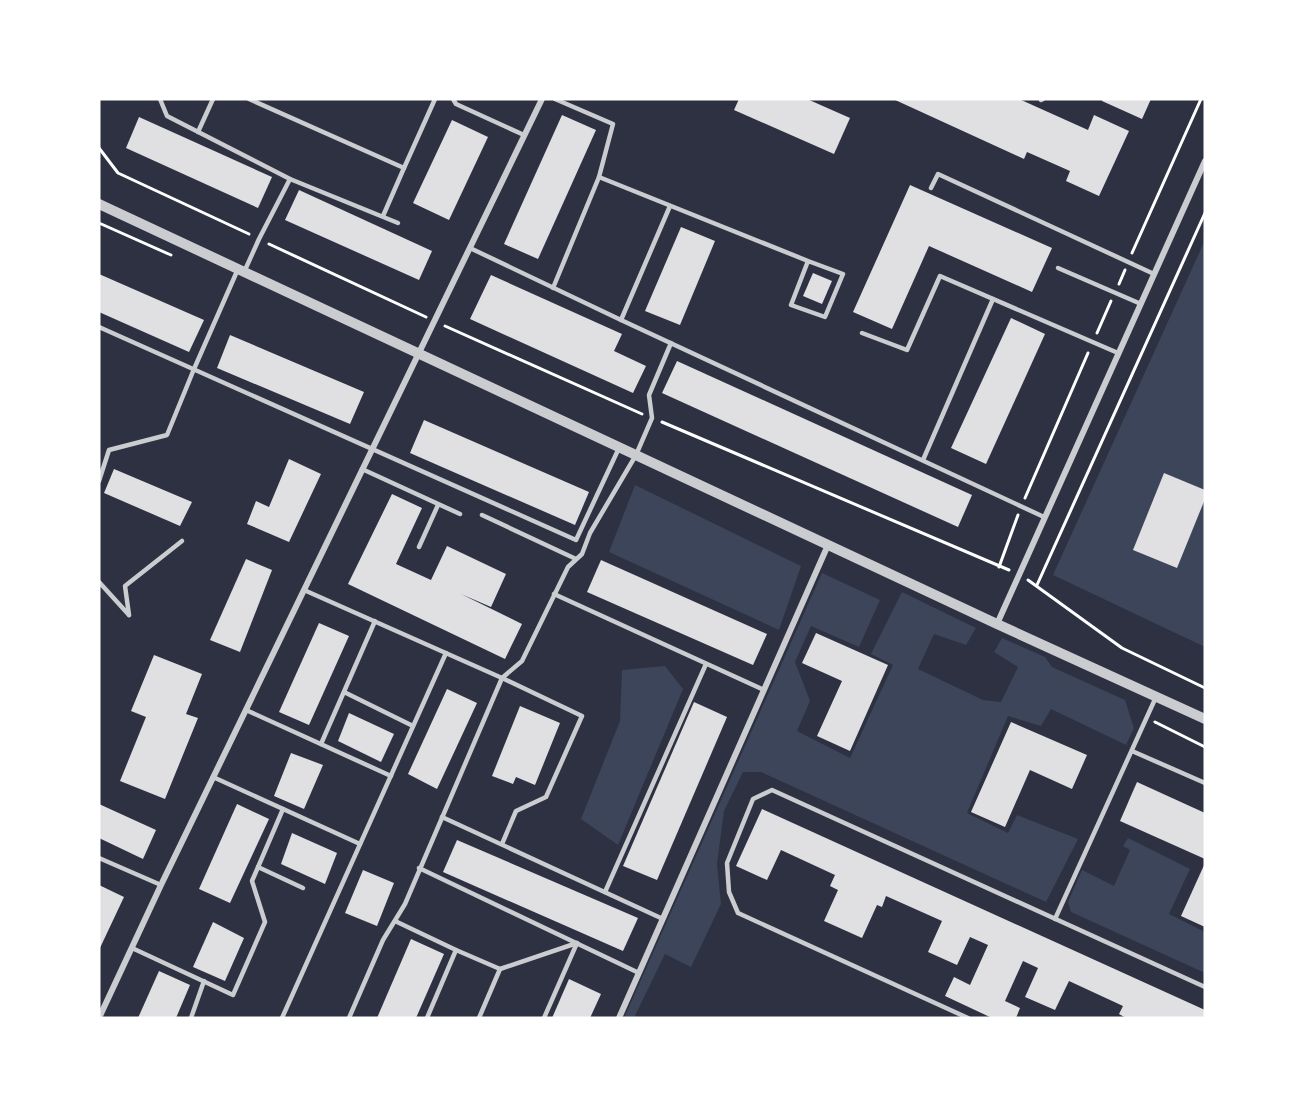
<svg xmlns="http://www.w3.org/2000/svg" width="1304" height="1117" font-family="'Roboto Condensed',sans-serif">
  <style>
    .green { fill: #3c4559 }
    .building { fill: #e0e0e3 }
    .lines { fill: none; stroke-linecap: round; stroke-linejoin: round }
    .path { stroke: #fff; stroke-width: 3 }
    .service { stroke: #caccd0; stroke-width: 4.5 }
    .minor { stroke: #caccd0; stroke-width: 6 }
    .tertiary { stroke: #caccd0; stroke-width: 10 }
  </style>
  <rect width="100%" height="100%" fill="#2d3142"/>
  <!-- green -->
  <g class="green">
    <polygon points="1205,240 1205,647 1053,575"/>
    <polygon points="635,485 801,566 779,630 609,552"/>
    <polygon points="822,573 880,600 859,647 811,626 795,662 810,701 797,731 850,758 893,665 871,654 902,592 976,628 966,645 934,634 918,669 983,700 1001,702 1018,667 994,652 1002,638 1045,657 1052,667 1125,700 1134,728 1126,745 1051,709 1041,726 1008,716 967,813 1008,833 1017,815 1078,839 1046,902 761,772 743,772 724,811 717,864 721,904 691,967 665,954 634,1018 624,1018"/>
    <polygon points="665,666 683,689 618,845 581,819 620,721 622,670"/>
    <polygon points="1128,838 1190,869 1169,914 1205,932 1205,973 1071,912 1068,902 1082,870 1114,886 1130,850 1123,846"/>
  </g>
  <!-- building -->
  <g class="building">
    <polygon points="739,99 807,99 850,118 834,154 734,110"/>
    <polygon points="893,99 1019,99 1088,130 1094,115 1129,131 1099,196 1066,181 1070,171 1027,152 1024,159"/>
    <polygon points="1102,99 1151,99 1142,119 1102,101"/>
    <polygon points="562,115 596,130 538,259 504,244"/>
    <polygon points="139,117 272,177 258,208 126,148"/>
    <polygon points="452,120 488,137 449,220 413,203"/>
    <polygon points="910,185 1052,248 1032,292 929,246 892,329 853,312"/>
    <polygon points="299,190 432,251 419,280 285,220"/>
    <polygon points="681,227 715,241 680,325 645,311"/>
    <polygon points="813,273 832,281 822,304 803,296"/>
    <polygon points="99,274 204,320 189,352 99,312"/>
    <polygon points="491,275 622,334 614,351 646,366 633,393 470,319"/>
    <polygon points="1011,318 1045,334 986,464 951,448"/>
    <polygon points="230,335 364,392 350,424 217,368"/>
    <polygon points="677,361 972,495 958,527 662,393"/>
    <polygon points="424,420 589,492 575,525 410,453"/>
    <polygon points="289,459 321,474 289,542 247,524 256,501 269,507"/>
    <polygon points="114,469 192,502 180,526 104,493"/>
    <polygon points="1164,473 1205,490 1205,499 1177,568 1133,550"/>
    <polygon points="392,494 422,508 396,564 431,580 447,546 506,574 491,607 461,594 522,624 505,659 348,584"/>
    <polygon points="246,559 272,570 240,652 210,640"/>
    <polygon points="601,560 767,634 753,665 587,592"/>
    <polygon points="319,623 349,636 309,725 279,712"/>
    <polygon points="816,633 888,665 850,751 817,736 842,681 802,663"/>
    <polygon points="154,655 202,674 186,714 198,718 165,799 120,781 146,717 131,711"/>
    <polygon points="447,689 477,703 437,789 408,774"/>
    <polygon points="694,702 727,717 657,880 623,866"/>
    <polygon points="520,706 560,723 535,785 516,777 513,784 492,776"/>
    <polygon points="349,713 394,734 381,762 338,741"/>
    <polygon points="1011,722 1087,755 1072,789 1030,770 1005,827 971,812"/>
    <polygon points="291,753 323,765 304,809 274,796"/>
    <polygon points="1137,782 1205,813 1205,859 1120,821"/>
    <polygon points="99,804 156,830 143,859 99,838"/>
    <polygon points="237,804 269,819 230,903 199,889"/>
    <polygon points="762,809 1205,1010 1205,1018 1126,1018 1119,1014 1123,1006 1069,981 1055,1010 1025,997 1038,968 1023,961 1005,1001 1020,1008 1016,1018 992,1018 945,996 954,977 970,985 988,945 970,937 957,965 928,952 942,921 886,896 882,907 877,905 862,938 824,921 838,890 830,886 835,875 781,850 767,880 736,866"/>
    <polygon points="292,833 337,853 325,884 281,864"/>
    <polygon points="457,840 638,918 623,951 443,872"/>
    <polygon points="1205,863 1205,927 1181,916"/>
    <polygon points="363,870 394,883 377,926 345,913"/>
    <polygon points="99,885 124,897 99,950"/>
    <polygon points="213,922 244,938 225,981 193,967"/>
    <polygon points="411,939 444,954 416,1018 377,1018"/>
    <polygon points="159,971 190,985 176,1018 138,1018"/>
    <polygon points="569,979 601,994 590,1018 552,1018"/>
  </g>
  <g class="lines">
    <!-- path -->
    <g class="path">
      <polyline points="99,148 118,173 249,234"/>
      <polyline points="99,223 171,255"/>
      <polyline points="269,244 426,317"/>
      <polyline points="1132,253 1201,99"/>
      <polyline points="1119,284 1125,270"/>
      <polyline points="445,326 642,414"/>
      <polyline points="1097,333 1111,301"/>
      <polyline points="662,422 1009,570"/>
      <polyline points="1025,498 1088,353"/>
      <polyline points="999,567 1018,515"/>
      <polyline points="1028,580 1122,648 1205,688"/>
      <polyline points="1037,585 1205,213"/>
      <polyline points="1155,722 1205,747"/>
    </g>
    <!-- service -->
    <g class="service">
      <polyline points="160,99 167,116 290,179 259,239 245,270"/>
      <polyline points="249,99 404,168 383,216"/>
      <polyline points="453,99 456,104 524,135"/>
      <polyline points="555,99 613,124 599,177 808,261 791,305 825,317 843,274 808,261"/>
      <polyline points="1041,100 1043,99"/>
      <polyline points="198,132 213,99"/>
      <polyline points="404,168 435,99"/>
      <polyline points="290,179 398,223"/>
      <polyline points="931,188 938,174 1154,274"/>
      <polyline points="470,248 621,320 1044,517"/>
      <polyline points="1058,268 1141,304"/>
      <polyline points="553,288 599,177"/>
      <polyline points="621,320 670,206"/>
      <polyline points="99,327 576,540 619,448"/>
      <polyline points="862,333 907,350 940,276 1118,353"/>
      <polyline points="923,460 993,299"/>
      <polyline points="362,469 460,514"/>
      <polyline points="99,481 109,450 167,435 194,369 238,269"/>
      <polyline points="482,515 576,559"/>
      <polyline points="419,547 438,505"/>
      <polyline points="99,582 129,615"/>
      <polyline points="304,590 502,678 582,716 546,797 516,811 502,844"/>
      <polyline points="554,594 764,690"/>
      <polyline points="129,615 125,586 182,541"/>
      <polyline points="344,692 413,726"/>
      <polyline points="246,710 391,776"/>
      <polyline points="321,744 375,621"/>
      <polyline points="1132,751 1205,783"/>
      <polyline points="213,777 360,844"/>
      <polyline points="442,817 663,919"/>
      <polyline points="99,858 161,885"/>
      <polyline points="258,867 303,888"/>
      <polyline points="419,868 639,973"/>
      <polyline points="605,892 706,664"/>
      <polyline points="1055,919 1156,697"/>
      <polyline points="395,921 456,950 427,1018"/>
      <polyline points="132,948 233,995 265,922 252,881 283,809"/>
      <polyline points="456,950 500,969 577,943"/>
      <polyline points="191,1018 204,981"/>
      <polyline points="282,1018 446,653"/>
      <polyline points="349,1018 383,940 405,904 502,678 522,661 568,567 582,554 590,533 636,455 652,418 649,395 671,343"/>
      <polyline points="479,1018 500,969"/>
      <polyline points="544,1018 577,943"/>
      <polyline points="968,1018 738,913 729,892 727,863 753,799 772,790 1205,987"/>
    </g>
    <!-- minor -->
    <g class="minor">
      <polyline points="997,624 1205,161"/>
      <polyline points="99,1018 161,885 542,99"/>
      <polyline points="619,1018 828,545"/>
    </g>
    <!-- tertiary -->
    <polyline class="tertiary" points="99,204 997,624 1205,719"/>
  </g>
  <!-- border -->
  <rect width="1304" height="1117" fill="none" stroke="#ffffff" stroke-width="201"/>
</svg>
